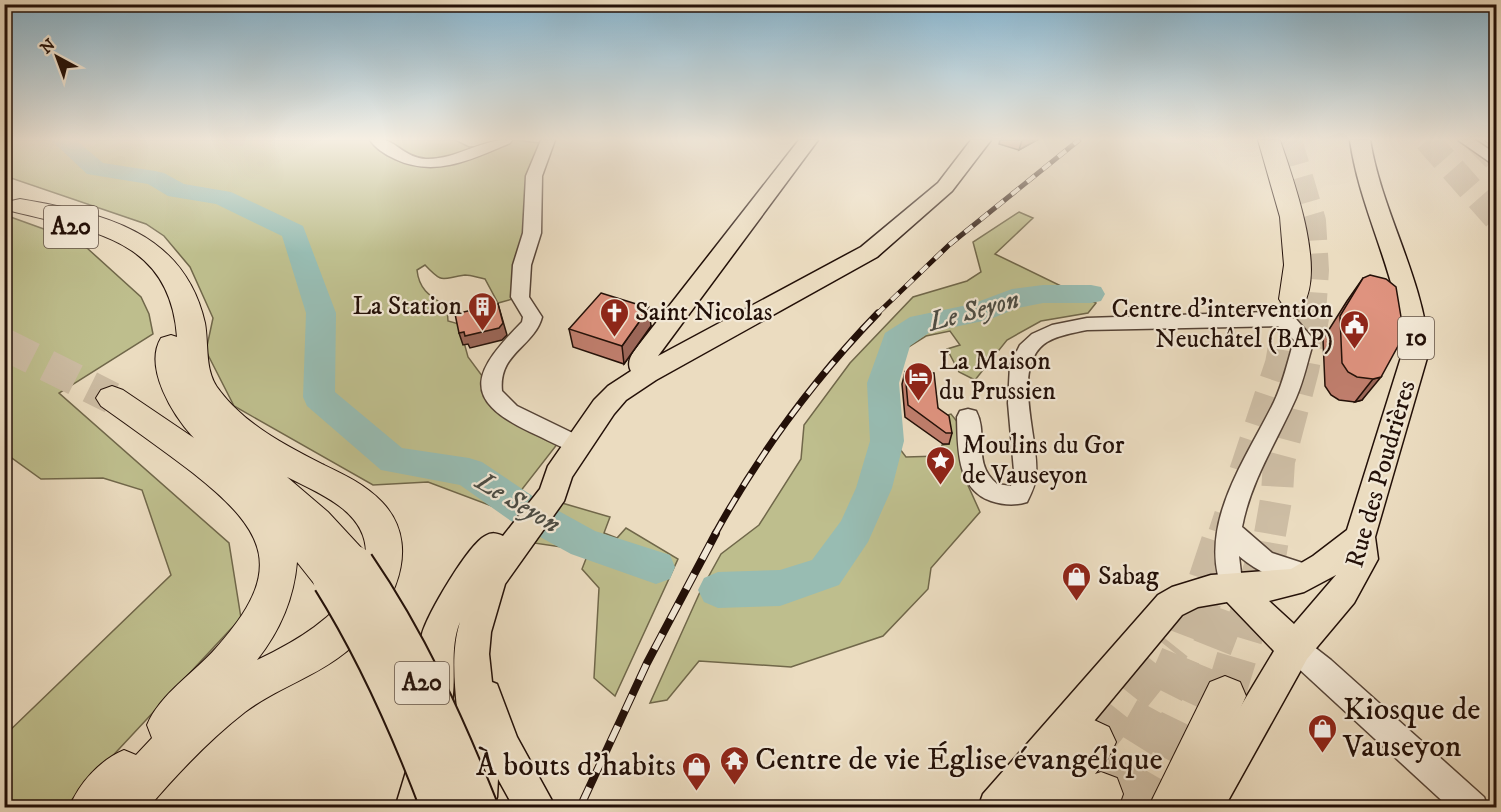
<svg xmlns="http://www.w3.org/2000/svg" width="1501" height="812" font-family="'IM FELL DW Pica',serif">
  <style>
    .green { fill: #bebe8d; stroke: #70674a; stroke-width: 1.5 }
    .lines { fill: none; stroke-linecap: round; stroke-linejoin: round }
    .river { fill: #98bcb2; fill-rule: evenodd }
    .highway-tunnel-far2 { stroke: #cdbda4; stroke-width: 26; stroke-dasharray: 26 13; stroke-linecap: butt }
    .highway-tunnel-far1 { stroke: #cdbda4; stroke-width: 32; stroke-dasharray: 32 16; stroke-linecap: butt }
    .highway-tunnel { stroke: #cdbda4; stroke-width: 40; stroke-dasharray: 40 20; stroke-linecap: butt }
    .minor-casing { stroke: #554336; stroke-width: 3 }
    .major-casing { stroke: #231008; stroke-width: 3 }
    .highway-casing { stroke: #231008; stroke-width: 2 }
    .minor { fill: #f2e8d6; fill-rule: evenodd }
    .major { fill: #ebdcc0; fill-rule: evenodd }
    .highway { fill: #ebdcc0; fill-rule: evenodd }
    .rail-far2-casing { stroke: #231008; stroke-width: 5 }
    .rail-far1-casing { stroke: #231008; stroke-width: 7 }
    .rail-casing { stroke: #231008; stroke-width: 8 }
    .rail-far2 { stroke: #f2e8d6; stroke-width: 4; stroke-dasharray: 10; stroke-linecap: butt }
    .rail-far1 { stroke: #f2e8d6; stroke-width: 4.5; stroke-dasharray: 14; stroke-linecap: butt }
    .rail { stroke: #f2e8d6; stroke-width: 6; stroke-dasharray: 17; stroke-linecap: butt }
    .highway-bridge-casing { stroke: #231008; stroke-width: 44; stroke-linecap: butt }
    .highway-bridge { stroke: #ebdcc0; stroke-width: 40 }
    .wall { fill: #c07e6d; stroke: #231008; stroke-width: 1.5 }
    .shaded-wall { fill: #9c6759; stroke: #231008; stroke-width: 1.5 }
    .building { fill: #df937f; stroke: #231008; stroke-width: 1.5 }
    .labels { text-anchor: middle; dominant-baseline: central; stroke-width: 4.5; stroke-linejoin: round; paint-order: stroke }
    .shield { fill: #f2e8d6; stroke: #615146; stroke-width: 1.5 }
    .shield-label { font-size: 24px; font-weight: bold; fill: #231008 }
    .poi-label { font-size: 26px; fill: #231008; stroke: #f2e8d6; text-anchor: start }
    .street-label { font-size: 26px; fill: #231008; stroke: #f2e8d6 }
    .water-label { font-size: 27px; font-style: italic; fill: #4c4c44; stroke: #f2e8d6 }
    .near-poi-label { font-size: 32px; fill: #231008; stroke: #f2e8d6; text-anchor: start }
  </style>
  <rect width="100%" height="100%" fill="#ebdcc0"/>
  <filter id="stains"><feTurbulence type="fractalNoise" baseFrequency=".00333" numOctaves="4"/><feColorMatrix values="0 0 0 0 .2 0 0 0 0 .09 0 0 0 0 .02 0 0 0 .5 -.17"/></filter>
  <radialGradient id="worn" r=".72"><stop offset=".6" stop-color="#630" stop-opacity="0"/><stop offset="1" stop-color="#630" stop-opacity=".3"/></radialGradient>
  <!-- green -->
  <g class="green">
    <path d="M5,140h450l14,7 29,-1 16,-6 25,3 -12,42 -7,112 -22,6 -13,-24c-6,-1 -14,-4 -20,-4 -24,3 -21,10 -40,-10l-8,5c2,20 13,26 30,37l1,14 11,3 9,33 23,31 71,50 -57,73 -77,-29 -55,3 -139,-79 -28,-55 7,-33 -23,-51 -26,-31 -18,-12 -141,-48z"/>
    <polygon points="1019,212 1033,218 995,254 1096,303 1088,313 1041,321 1007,340 975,380 959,372 947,349 960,345 950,331 926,336 902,351 890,377 893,440 906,457 939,456 942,445 949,444 944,416 951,414 963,429 966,481 980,512 931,568 928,589 883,636 791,667 699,661 667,700 650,703 700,592 721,554 759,525 801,459 804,425 850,363 913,297 967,281 981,272 973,242"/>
    <polygon points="5,215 66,237 87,248 141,297 149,314 153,334 59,393 229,543 241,618 65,807 5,807 5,735 171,575 142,490 103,478 41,479 5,453"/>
    <polygon points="562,503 610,517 604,533 617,538 626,528 678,559 615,696 594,678 599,588 582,569 589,551 534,543"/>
  </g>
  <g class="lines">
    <!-- river -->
    <g class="river">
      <polygon points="51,140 76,140 103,163 155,171 164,173 184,184 231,192 303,226 336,313 335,392 402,448 469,458 482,462 537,499 595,531 670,555 675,567 670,579 656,584 571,554 511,521 460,485 381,470 307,406 303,397 306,313 282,236 216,204 168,196 148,184 87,174"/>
      <polygon points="1043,285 1091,285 1101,287 1105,294 1101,301 1091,303 1043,303 1018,308 988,320 930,332 910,346 899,383 904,441 892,488 868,542 839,585 780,606 718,608 704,602 698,590 704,578 718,572 780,570 812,560 841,521 856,488 870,441 867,383 885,333 910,317 972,304 1012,289"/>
    </g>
    <!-- highway-tunnel-far2 -->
    <g class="highway-tunnel-far2">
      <polyline points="1289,140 1313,221 1316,270 1313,314"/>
      <polyline points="1427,140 1496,218"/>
      <polyline points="1477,140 1496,159"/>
      <polyline points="1290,314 1293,299"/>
    </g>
    <!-- highway-tunnel-far1 -->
    <g class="highway-tunnel-far1">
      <polyline points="4,344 112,398"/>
      <polyline points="1245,472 1281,364 1290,313"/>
      <polyline points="1224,534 1230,516"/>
      <polyline points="1270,534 1277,494 1279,461 1303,370 1314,313"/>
    </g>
    <!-- highway-tunnel -->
    <g class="highway-tunnel">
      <polyline points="1225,696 1265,563 1270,533"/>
      <polyline points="1094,742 1172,644"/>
      <path d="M1101,794c23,-33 45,-66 63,-102 26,-51 42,-106 60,-159"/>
      <path d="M1131,808c47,-74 81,-152 108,-236"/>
    </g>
    <defs>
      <g id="minor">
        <path d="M370,140c4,0 10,-1 14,0 12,2 22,18 42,19 31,1 56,-21 86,-19l-2,3c-37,16 -75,35 -115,16 -9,-4 -20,-11 -25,-19z"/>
        <path d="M541,140h14l-13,36 -1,57 -10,32 -2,32 13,20c-8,30 -44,36 -40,74l15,15 68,33 3,6 -3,6 -8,2c-16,-5 -31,-14 -47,-21 -72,-34 -55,-62 -8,-110l1,-5 -12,-20 2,-32 10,-32 3,-57z"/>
        <polygon points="1458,140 1475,140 1496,154 1496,164 1491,163"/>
        <path d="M1267,312l29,7 18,21c-6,19 -10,40 -18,58 -19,43 -45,82 -54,129l30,26 43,14 3,8 -3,8c-24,8 -58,-12 -76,-27l2,17 6,15 -4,8 -9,3 -9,-3c-31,-67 20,-135 49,-194 9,-19 14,-41 20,-62l-16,-14 -191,4c-14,3 -28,5 -40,12 -38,24 -7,98 -11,133 0,9 -5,19 -9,27 -12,4 -24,3 -36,-1 -35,-12 -33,-54 -34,-84l3,-6 8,-2 8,2c13,24 -5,51 21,73l14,2 3,-15 -6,-68 2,-38 10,-20 12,-11 20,-9 35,-7z"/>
        <polygon points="1295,636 1304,639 1331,660 1484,797 1488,808 1450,808 1286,657 1282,648 1286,639"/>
      </g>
      <g id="major">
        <path d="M799,140h19l-160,216 203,-109 77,-64 33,-43h20l-39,51 -75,66 -221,123 -30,20 -12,14 -42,63 -8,24 -59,83 -14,48 -2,22 3,28 5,2 20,53 39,71h-42l-16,-29 -1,18 -4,11h-30c-7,-17 -1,-34 -2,-51 -1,-44 -14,-93 -1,-135 -13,31 0,64 -12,94l-13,6 -13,-6c-8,-19 -6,-62 0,-82 6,-21 46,-89 63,-98 7,-4 11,-3 18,0l37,-47 8,-23 46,-66 14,-14 23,-15c-4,-7 -1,-14 3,-20z"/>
        <path d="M1350,140h20c12,73 53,137 59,211l-54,186 3,22 -24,44 -47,56 -83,149h-41l5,-14 86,-143 -47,-49 -29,5 -16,8 -160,193h-44l5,-14 175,-199 14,-8 39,-12 80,-6 22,-13 34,-26 56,-179c-3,-74 -43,-138 -53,-211zM1336,575l-42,49 -25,-23 35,-9z"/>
        <polygon points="425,746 438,752 444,765 434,808 395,808 412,752"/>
      </g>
      <g id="highway">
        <path d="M1258,140h22c13,39 46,128 23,165l-10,3 -10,-3 -4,-6 5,-34 -4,-48z"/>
        <path d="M20,199c81,14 164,31 185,124 4,23 -1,49 15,68 26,34 65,54 102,73 21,10 43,20 60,38 47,49 3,123 -44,156 -29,21 -64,32 -93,54 -36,28 -67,61 -97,96h-79c10,-25 31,-48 55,-58l12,5 16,-17 -5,-13c13,-31 47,-52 69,-77 69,-77 53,-115 -23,-175 -30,-23 -61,-45 -92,-67l-5,-8 5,-8 11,-4 11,4 71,48c-21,-22 -51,-71 -33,-100l10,-3 6,2c-7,-100 -88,-106 -166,-126l-3,-5 3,-5zM287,477c33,17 79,34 79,76l-38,-41zM297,562l23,29 13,5 13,-5 5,-10 9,-1c-27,39 -61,60 -103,80 23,-29 37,-62 40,-98z"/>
        <polygon points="1225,676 1240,682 1246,696 1195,808 1148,808 1210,682"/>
        <polygon points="1094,720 1109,727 1116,742 1109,757 1095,774 1101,772 1117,778 1123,794 1118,808 1016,808 1022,792 1079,727"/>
      </g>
    </defs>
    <!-- minor casing -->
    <use href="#minor" class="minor-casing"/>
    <!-- major casing -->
    <use href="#major" class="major-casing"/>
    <!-- highway casing -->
    <use href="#highway" class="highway-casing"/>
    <!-- minor -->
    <use href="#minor" class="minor"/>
    <!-- major -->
    <use href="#major" class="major"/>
    <!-- highway -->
    <use href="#highway" class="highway"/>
    <defs>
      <g id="rail-far2">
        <polyline points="1487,140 1496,145"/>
        <polyline points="877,314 949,245 1079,140"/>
      </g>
      <path id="rail-far1" d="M715,534c44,-80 100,-156 163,-221"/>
      <polyline id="rail" points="582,803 647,663 716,533"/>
    </defs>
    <!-- rail-far2 casing -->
    <use href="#rail-far2" class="rail-far2-casing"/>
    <!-- rail-far1 casing -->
    <use href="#rail-far1" class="rail-far1-casing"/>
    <!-- rail casing -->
    <use href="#rail" class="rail-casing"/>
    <!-- rail-far2 -->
    <use href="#rail-far2" class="rail-far2"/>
    <!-- rail-far1 -->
    <use href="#rail-far1" class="rail-far1"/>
    <!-- rail -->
    <use href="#rail" class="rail"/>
    <defs>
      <g id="highway-bridge">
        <path d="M354,566c52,76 89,157 123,242"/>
        <path d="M333,579c45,72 79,149 109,229"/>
      </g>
    </defs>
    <!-- highway-bridge casing -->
    <use href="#highway-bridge" class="highway-bridge-casing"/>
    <!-- highway-bridge -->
    <use href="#highway-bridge" class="highway-bridge"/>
  </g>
  <!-- wall -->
  <g class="wall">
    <polygon points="1000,140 1037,140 1019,150 999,144"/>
    <polygon points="1363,278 1404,335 1362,400 1355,402 1339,400 1331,395 1325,386 1323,339 1347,301"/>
    <polygon points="651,326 624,364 573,347 569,329"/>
    <polygon points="905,372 938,408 952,433 949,444 943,444 905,417 902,384"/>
  </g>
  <!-- shaded-wall -->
  <g class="shaded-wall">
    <polygon points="1022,140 1037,140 1019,150"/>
    <polygon points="498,304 507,335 502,340 470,348 468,344 463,345 459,333"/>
    <polygon points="649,308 651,326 624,364 622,346"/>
    <polygon points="1381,377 1362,400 1355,402 1373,379"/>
  </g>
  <!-- building -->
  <g class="building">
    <polygon points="1370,275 1386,279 1396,287 1404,335 1381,377 1373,379 1357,377 1348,372 1342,363 1340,316 1363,278"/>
    <polygon points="601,293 649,308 622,346 569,329"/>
    <polygon points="498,304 503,323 499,328 465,336 464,332 459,333 455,314"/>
    <polygon points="905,372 934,373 938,408 949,416 952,433 946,433 908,405"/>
  </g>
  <!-- sky -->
  <linearGradient id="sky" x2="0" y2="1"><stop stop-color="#88b7d2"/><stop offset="0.55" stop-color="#f6efe3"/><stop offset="1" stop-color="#f6efe3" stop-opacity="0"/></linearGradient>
  <rect width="1501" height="253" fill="url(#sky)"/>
  <!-- icons -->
  <defs>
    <symbol id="building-pin" viewBox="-11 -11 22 30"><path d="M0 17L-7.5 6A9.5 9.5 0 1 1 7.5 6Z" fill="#8f2418" stroke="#f2e8d6"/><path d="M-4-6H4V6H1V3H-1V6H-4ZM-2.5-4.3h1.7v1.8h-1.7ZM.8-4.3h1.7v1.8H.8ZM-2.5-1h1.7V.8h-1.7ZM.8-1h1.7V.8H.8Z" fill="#fff"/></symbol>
    <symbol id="church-pin" viewBox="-11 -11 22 30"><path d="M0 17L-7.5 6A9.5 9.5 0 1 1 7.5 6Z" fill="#8f2418" stroke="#f2e8d6"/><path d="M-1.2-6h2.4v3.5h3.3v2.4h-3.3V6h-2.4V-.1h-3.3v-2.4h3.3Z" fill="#fff"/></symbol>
    <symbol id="civic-pin" viewBox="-11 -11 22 30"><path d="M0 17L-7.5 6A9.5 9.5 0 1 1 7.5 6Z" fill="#8f2418" stroke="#f2e8d6"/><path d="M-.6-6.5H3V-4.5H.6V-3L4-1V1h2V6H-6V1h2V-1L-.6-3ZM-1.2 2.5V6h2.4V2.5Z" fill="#fff"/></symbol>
    <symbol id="hotel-pin" viewBox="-11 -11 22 30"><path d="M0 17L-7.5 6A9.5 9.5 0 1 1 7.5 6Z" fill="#8f2418" stroke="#f2e8d6"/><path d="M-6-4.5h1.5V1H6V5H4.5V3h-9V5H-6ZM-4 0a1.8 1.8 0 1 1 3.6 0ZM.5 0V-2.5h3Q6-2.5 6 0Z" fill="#fff"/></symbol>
    <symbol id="sight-pin" viewBox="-11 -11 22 30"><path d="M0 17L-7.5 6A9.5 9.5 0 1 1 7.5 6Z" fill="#8f2418" stroke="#f2e8d6"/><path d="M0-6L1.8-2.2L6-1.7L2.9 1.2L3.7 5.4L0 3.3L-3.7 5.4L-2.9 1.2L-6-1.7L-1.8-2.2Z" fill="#fff"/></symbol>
    <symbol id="shop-pin" viewBox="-11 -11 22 30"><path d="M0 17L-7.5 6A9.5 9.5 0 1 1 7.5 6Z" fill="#8f2418" stroke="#f2e8d6"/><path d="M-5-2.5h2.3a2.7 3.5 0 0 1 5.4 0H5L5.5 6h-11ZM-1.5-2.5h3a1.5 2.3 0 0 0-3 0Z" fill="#fff"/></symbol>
    <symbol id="temple-pin" viewBox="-11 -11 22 30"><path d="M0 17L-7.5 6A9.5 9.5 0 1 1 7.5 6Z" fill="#8f2418" stroke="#f2e8d6"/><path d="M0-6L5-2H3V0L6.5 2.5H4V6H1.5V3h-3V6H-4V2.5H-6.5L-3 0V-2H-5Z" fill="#fff"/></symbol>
  </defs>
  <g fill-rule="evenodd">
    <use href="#building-pin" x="466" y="290" width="33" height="45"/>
    <use href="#church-pin" x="598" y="296" width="33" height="45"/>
    <use href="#civic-pin" x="1338" y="308" width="33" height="45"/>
    <use href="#hotel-pin" x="902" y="360" width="33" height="45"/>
    <use href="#sight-pin" x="924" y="444" width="33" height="45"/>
    <use href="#shop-pin" x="1060" y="560" width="33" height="45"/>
    <use href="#shop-pin" x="1306" y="712" width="33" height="45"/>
    <use href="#temple-pin" x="718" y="744" width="33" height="45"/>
    <use href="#shop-pin" x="680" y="750" width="33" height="45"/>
  </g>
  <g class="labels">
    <!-- shield labels -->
    <g class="shield">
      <rect x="44" y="206" width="54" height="42" rx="4.5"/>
      <rect x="1398" y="317" width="36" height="42" rx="4.5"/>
      <rect x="395" y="662" width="54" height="42" rx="4.5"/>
    </g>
    <g class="shield-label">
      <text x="71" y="227">A20</text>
      <text x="1416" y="338">10</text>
      <text x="422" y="683">A20</text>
    </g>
    <!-- poi labels -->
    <g class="poi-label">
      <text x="462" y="306" text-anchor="end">La Station</text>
      <text x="1333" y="309" text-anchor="end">Centre d'intervention<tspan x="1333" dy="30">Neuchâtel (BAP)</tspan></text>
      <text x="635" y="312">Saint Nicolas</text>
      <text x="939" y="361">La Maison<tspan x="939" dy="30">du Prussien</tspan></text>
      <text x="962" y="445">Moulins du Gor<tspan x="962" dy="30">de Vauseyon</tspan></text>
      <text x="1098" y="576">Sabag</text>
    </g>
    <!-- street labels -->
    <g class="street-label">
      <text transform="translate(1381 474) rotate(-74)">Rue des Poudrières</text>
    </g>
    <!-- water labels -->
    <g class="water-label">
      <text transform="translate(974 311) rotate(-15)">Le Seyon</text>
      <text transform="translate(518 503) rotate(31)">Le Seyon</text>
    </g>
    <!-- near-poi labels -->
    <g class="near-poi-label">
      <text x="1343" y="710">Kiosque de<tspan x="1343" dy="37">Vauseyon</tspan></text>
      <text x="755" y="760">Centre de vie Église évangélique</text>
      <text x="676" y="766" text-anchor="end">À bouts d'habits</text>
    </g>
  </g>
  <!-- margin -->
  <rect width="1501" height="812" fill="none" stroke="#ebdcc0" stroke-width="24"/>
  <rect x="6" y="6" width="1489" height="800" fill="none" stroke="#231008" stroke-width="3"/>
  <rect x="12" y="12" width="1477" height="788" fill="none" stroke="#231008" stroke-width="1.5"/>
  <!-- north arrow -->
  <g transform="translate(57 57) rotate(319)" stroke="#f2e8d6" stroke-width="4.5" paint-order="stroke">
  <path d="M0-4.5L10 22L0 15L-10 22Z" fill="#231008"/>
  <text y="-9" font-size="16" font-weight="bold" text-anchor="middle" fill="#231008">N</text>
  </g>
  <rect width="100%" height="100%" filter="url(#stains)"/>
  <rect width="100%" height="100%" fill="url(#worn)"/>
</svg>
